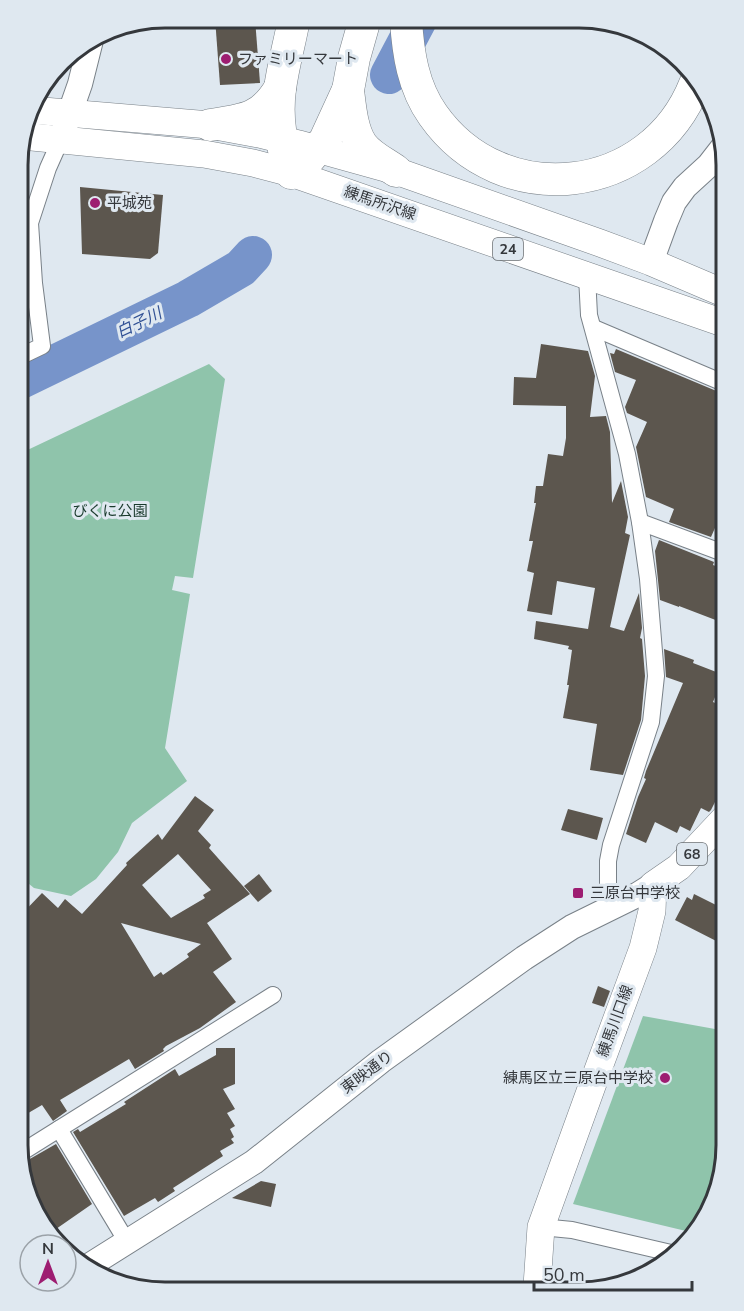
<svg xmlns="http://www.w3.org/2000/svg" width="744" height="1311" font-family="'Nunito Sans','Noto Sans JP',sans-serif">
  <style>
    .green { fill: #8fc4ab }
    .lines { fill: none; stroke-linecap: round; stroke-linejoin: round }
    .river { stroke: #7794ca; stroke-width: 38 }
    .building { fill: #5c564e; fill-rule: evenodd }
    .street-casing { stroke: #798188; stroke-width: 18 }
    .secondary-casing { stroke: #798188; stroke-width: 26 }
    .primary-casing { stroke: #798188; stroke-width: 28 }
    .highway-casing { stroke: #798188; stroke-width: 33 }
    .street { stroke: #fff; stroke-width: 16 }
    .secondary { stroke: #fff; stroke-width: 24 }
    .primary { stroke: #fff; stroke-width: 27 }
    .highway { stroke: #fff; stroke-width: 32 }
    .poi-dot { fill: #9d1d71; stroke: #dfe8f0; stroke-width: 2 }
    .labels { text-anchor: middle; dominant-baseline: central; stroke-width: 6; stroke-linejoin: round; paint-order: stroke }
    .shield { fill: #dfe8f0; stroke: #686d72; stroke-width: 1.5 }
    .shield-label { font-size: 14px; font-weight: bold; fill: #35383c }
    .poi-label { font-size: 15px; fill: #35383c; stroke: #dfe8f0; text-anchor: start }
    .street-label { font-size: 15px; fill: #35383c; stroke: #dfe8f0 }
    .park-label { font-size: 15px; fill: #193a2c; stroke: #dfe8f0 }
    .water-label { font-size: 16px; font-style: italic; fill: #315195; stroke: #dfe8f0 }
    .rim { fill: none; stroke: #35383c; stroke-width: 3 }
  </style>
  <rect width="100%" height="100%" fill="#dfe8f0"/>
  <!-- green -->
  <g class="green">
    <polygon points="209,364 225,379 193,578 175,576 172,590 190,594 165,748 187,781 132,823 118,852 96,879 71,896 34,888 18,875 19,454"/>
    <polygon points="643,1016 726,1031 726,1155 697,1232 686,1231 573,1204"/>
  </g>
  <g class="lines">
    <!-- river -->
    <g class="river">
      <polyline points="389,75 418,20"/>
      <polyline points="19,381 188,299 241,268 253,255"/>
    </g>
  </g>
  <!-- building -->
  <g class="building">
    <polygon points="215,18 255,19 260,83 220,85"/>
    <polygon points="80,187 163,195 158,253 150,259 82,254"/>
    <polygon points="541,344 588,351 595,376 590,417 606,416 610,432 612,503 621,481 628,517 625,533 630,535 610,627 624,631 639,593 642,628 640,638 642,639 645,676 641,720 623,775 590,770 597,724 563,718 569,685 567,685 572,650 568,649 569,646 534,639 536,621 588,629 595,588 557,581 552,615 527,611 534,573 527,571 533,541 529,541 536,503 534,503 536,486 543,486 548,454 563,456 566,438 566,406 513,405 514,377 536,378"/>
    <polygon points="616,349 726,395 726,503 711,537 669,522 674,509 646,497 636,447 647,422 627,413 625,407 636,380 615,372 610,353 614,354"/>
    <polygon points="659,540 714,562 713,565 726,570 726,624 679,606 679,607 660,600 655,551"/>
    <polygon points="664,649 694,660 693,663 724,675 713,702 726,708 726,780 711,810 709,812 701,808 690,831 680,826 677,833 655,822 646,843 626,834 638,797 646,779 644,778 646,771 683,683 666,677"/>
    <path d="M195,796l19,14 -16,21 13,14 -2,3 41,46 -43,29 25,36 -19,13 23,30 -36,26 -34,18 -3,3 1,2 -29,18 -6,-10 -69,41 7,11 -14,10 -11,-16 -24,14v-63l10,-6 -10,-19v-65l6,-2 -3,-9 1,-29 -4,-8 24,-25 16,15 7,-9 17,15 45,-49 -1,-2 32,-29 4,6zM178,854l33,36 -8,5 2,3 -34,20 -29,-33zM121,923l33,9 47,12 -14,10 2,3 -26,18 -2,-3 -7,5z"/>
    <polygon points="568,809 603,818 597,840 561,830"/>
    <polygon points="259,874 272,891 258,902 244,886"/>
    <polygon points="694,894 726,910 726,946 675,920 687,897 692,900"/>
    <polygon points="598,986 610,991 604,1007 592,1003"/>
    <polygon points="216,1048 235,1048 235,1084 223,1089 235,1109 227,1113 235,1126 230,1129 234,1137 231,1139 234,1143 220,1151 223,1156 173,1188 175,1191 158,1202 155,1198 124,1216 73,1132 78,1129 80,1132 126,1104 124,1102 175,1069 179,1076 216,1055"/>
    <polygon points="56,1144 92,1204 56,1229 43,1210 40,1212 26,1193 21,1164"/>
    <polygon points="261,1181 276,1184 271,1207 232,1198"/>
  </g>
  <g class="lines">
    <defs>
      <g id="street">
        <polyline points="587,276 589,315 627,454 640,522 648,579 656,676 651,722 611,845 608,861 608,889 614,905"/>
        <polyline points="594,328 726,384"/>
        <polyline points="19,357 42,346 34,283 30,223 48,168 60,141"/>
        <polyline points="640,522 726,554"/>
        <polyline points="59,1129 127,1242"/>
        <polyline points="19,1154 273,995"/>
        <polyline points="541,1227 572,1230 671,1253"/>
      </g>
      <g id="secondary">
        <polyline points="60,141 80,84 91,40"/>
        <polyline points="651,262 666,221 674,202 685,187 709,165 723,147"/>
        <polyline points="87,1267 254,1162 381,1061 524,958 572,927 637,895 653,885"/>
      </g>
      <g id="primary">
        <polyline points="31,110 210,125 259,134 299,144 396,171 600,243 651,262 726,294"/>
        <polyline points="22,136 204,154 253,163 291,173 726,324"/>
        <polyline points="537,1286 541,1227 592,1086 643,948 652,911 653,885 679,867 726,817"/>
      </g>
      <g id="highway">
        <path d="M294,19c-4,23 -11,46 -14,70 -4,30 1,55 11,84l17,-13 17,-20 23,-50 6,-32 11,-39"/>
        <path d="M406,20c2,33 7,67 27,95 69,98 218,81 262,-31"/>
        <path d="M348,90c2,17 4,41 14,55 8,11 23,18 34,26"/>
        <path d="M210,125c34,-5 52,-6 70,-37"/>
      </g>
    </defs>
    <!-- street casing -->
    <use href="#street" class="street-casing"/>
    <!-- secondary casing -->
    <use href="#secondary" class="secondary-casing"/>
    <!-- primary casing -->
    <use href="#primary" class="primary-casing"/>
    <!-- highway casing -->
    <use href="#highway" class="highway-casing"/>
    <!-- street -->
    <use href="#street" class="street"/>
    <!-- secondary -->
    <use href="#secondary" class="secondary"/>
    <!-- primary -->
    <use href="#primary" class="primary"/>
    <!-- highway -->
    <use href="#highway" class="highway"/>
  </g>
  <!-- markers -->
  <g class="poi-dot">
    <circle cx="226" cy="59" r="6"/>
    <circle cx="95" cy="203" r="6"/>
    <rect x="572" y="887" width="12" height="12" rx="3"/>
    <circle cx="665" cy="1078" r="6"/>
  </g>
  <g class="labels">
    <!-- shield labels -->
    <g class="shield">
      <rect x="493" y="238" width="30" height="22" rx="4.5"/>
      <rect x="677" y="843" width="30" height="22" rx="4.5"/>
    </g>
    <g class="shield-label">
      <text x="508" y="249">24</text>
      <text x="692" y="854">68</text>
    </g>
    <!-- poi labels -->
    <g class="poi-label">
      <text x="238" y="59">ファミリーマート</text>
      <text x="107" y="203">平城苑</text>
      <text x="590" y="893">三原台中学校</text>
      <text x="653" y="1078" text-anchor="end">練馬区立三原台中学校</text>
    </g>
    <!-- street labels -->
    <g class="street-label">
      <text transform="translate(380 203) rotate(19)">練馬所沢線</text>
      <text transform="translate(615 1021) rotate(-70)">練馬川口線</text>
      <text transform="translate(367 1072) rotate(-37)">東映通り</text>
    </g>
    <!-- park labels -->
    <g class="park-label">
      <text x="110" y="511">びくに公園</text>
    </g>
    <!-- water labels -->
    <g class="water-label">
      <text transform="translate(139 323) rotate(-26)">白子川</text>
    </g>
  </g>
  <!-- crop -->
  <path d="M0 0H744V1311H0ZM165 28H579A137 137 0 0 1 716 165V1145A137 137 0 0 1 579 1282H165A137 137 0 0 1 28 1145V165A137 137 0 0 1 165 28Z" fill="#dfe8f0" fill-rule="evenodd"/>
  <path class="rim" d="M165 28H579A137 137 0 0 1 716 165V1145A137 137 0 0 1 579 1282H165A137 137 0 0 1 28 1145V165A137 137 0 0 1 165 28Z"/>
  <!-- north arrow -->
  <g transform="translate(48 1263)"><circle r="28" fill="#dfe8f0" stroke="#9ba2a8" stroke-width="1.5"/>
  <path d="M0-4.5L10 22L0 15L-10 22Z" fill="#9d1d71"/>
  <text y="-9" font-size="16" font-weight="bold" text-anchor="middle" fill="#35383c">N</text>
  </g>
  <!-- scale -->
  <path d="M534 1281v9h158v-9" fill="none" stroke="#35383c" stroke-width="3"/>
  <text x="543" y="1281" font-size="18" fill="#35383c" stroke="#dfe8f0" stroke-width="4.5" paint-order="stroke">50 m</text>
</svg>
